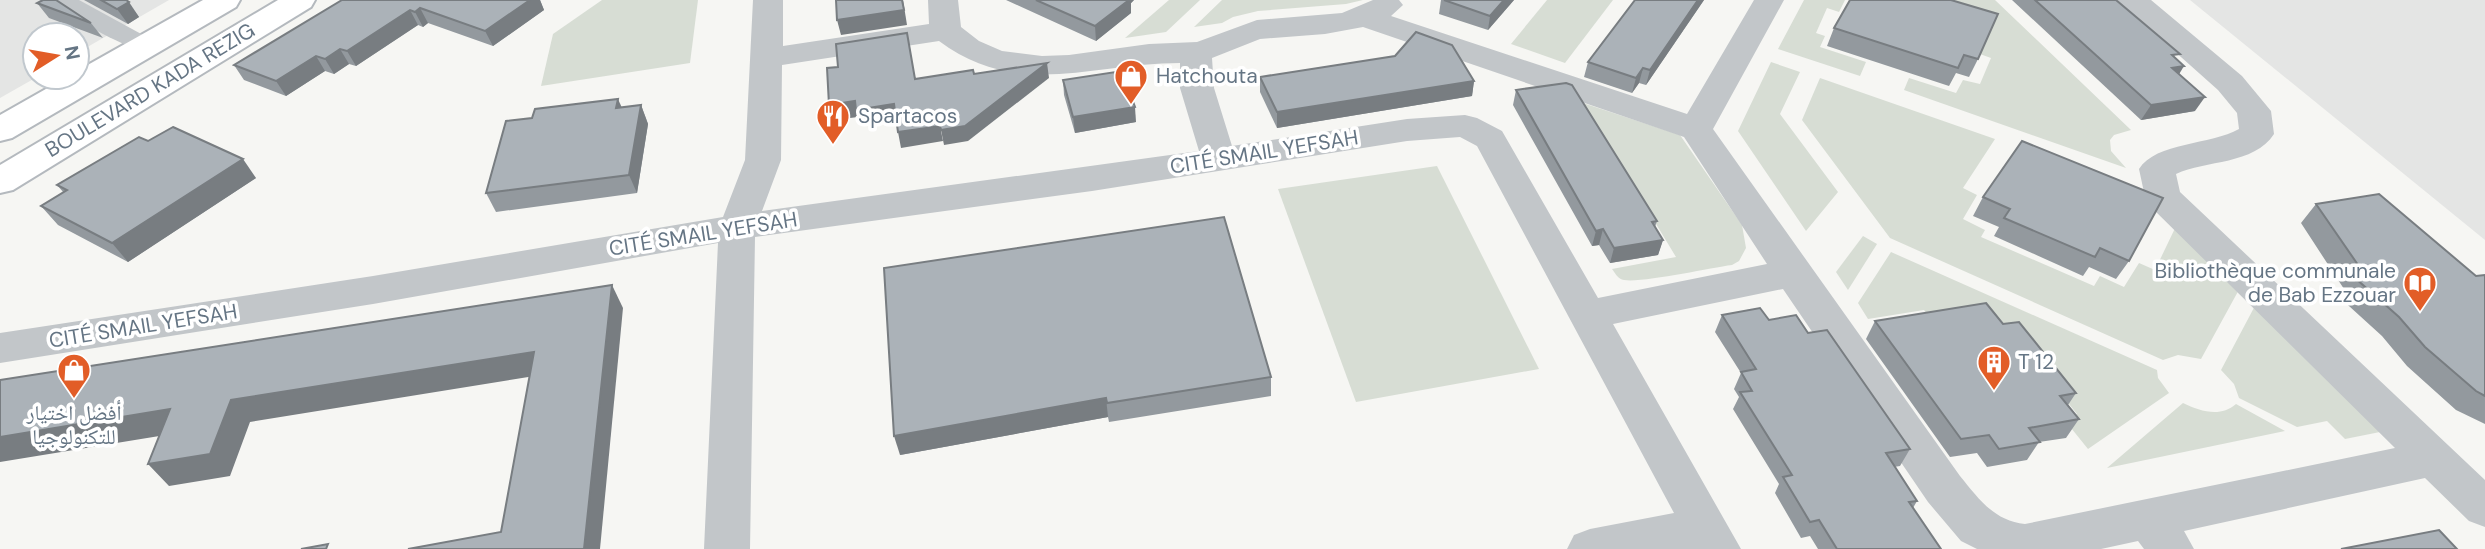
<svg xmlns="http://www.w3.org/2000/svg" width="2485" height="549" font-family="'DM Sans','Noto Naskh Arabic',sans-serif">
  <style>
    .built { fill: #e4e5e4 }
    .green { fill: #d7ddd4 }
    .lines { fill: none; stroke-linecap: round; stroke-linejoin: round }
    .secondary-casing { stroke: #b4b9be; stroke-width: 4 }
    .lane { fill: #c2c6c9; fill-rule: evenodd }
    .street { fill: #c2c6c9; fill-rule: evenodd }
    .secondary { fill: #fff; fill-rule: evenodd }
    .wall { fill: #93999e }
    .shaded-wall { fill: #787d81 }
    .building { fill: #abb2b8; stroke: #787d81; stroke-width: 2 }
    .labels { text-anchor: middle; dominant-baseline: central; stroke-width: 7; stroke-linejoin: round; paint-order: stroke }
    .poi-label { font-size: 21px; fill: #657584; stroke: #fff; text-anchor: start }
    .street-label { font-size: 21px; fill: #657584; stroke: #fff }
  </style>
  <rect width="100%" height="100%" fill="#f6f6f3"/>
  <!-- built -->
  <g class="built">
    <polygon points="0,0 169,0 77,53 77,35 35,35 37,77 0,98"/>
    <polygon points="2190,0 2485,0 2485,240 2372,148"/>
  </g>
  <!-- green -->
  <g class="green">
    <polygon points="602,0 698,0 690,63 541,86 553,34"/>
    <polygon points="1169,0 1200,0 1166,32 1125,38"/>
    <polygon points="1222,0 1363,0 1346,4 1258,11 1233,17 1222,23 1194,27"/>
    <polygon points="1547,0 1613,0 1565,63 1511,44"/>
    <polygon points="1804,0 1845,0 1839,12 1827,8 1816,33 1825,36 1820,47 1866,62 1860,76 1778,49"/>
    <polygon points="1907,0 1995,0 2131,130 2114,135 2110,140 2111,151 2126,168 1904,90 1909,78 1956,93 1963,80 1980,84 1991,58 1977,53"/>
    <polygon points="1771,62 1800,72 1780,114 1838,192 1806,231 1738,131"/>
    <polygon points="1820,78 1995,139 1963,188 1977,195 1963,219 1985,230 1981,237 2094,286 2100,276 2124,287 2139,263 2155,270 2178,222 2241,286 2201,359 2178,355 2163,360 1890,238 1802,120"/>
    <path d="M1583,103l97,32 62,90 4,23 -7,13 -7,4c-23,3 -89,18 -108,15 -6,-1 -9,-7 -12,-11l64,-12z"/>
    <polygon points="1437,166 1539,369 1356,402 1278,189"/>
    <polygon points="1863,236 1877,244 1848,290 1836,272"/>
    <polygon points="1891,252 2157,370 2158,378 2169,393 2088,449 2063,418 2077,414 2014,335 1934,323 1924,310 1868,319 1858,303"/>
    <polygon points="2257,302 2385,431 2345,439 2327,421 2297,427 2239,398 2234,384 2221,370"/>
    <path d="M2183,403c17,8 37,15 53,1l49,27 -178,37z"/>
  </g>
  <g class="lines">
    <defs>
      <g id="secondary">
        <polygon points="203,0 240,0 236,7 12,138 0,141 0,115 67,77 77,77 77,71"/>
        <polygon points="278,0 315,0 311,7 13,190 0,193 0,165"/>
      </g>
    </defs>
    <!-- secondary casing -->
    <use href="#secondary" class="secondary-casing"/>
    <!-- lane -->
    <path class="lane" d="M53,0h26l75,41 3,5 -3,5c-19,4 -89,-35 -101,-51z"/>
    <!-- street -->
    <path class="street" d="M753,0h30v46l146,-22 -1,-24h30l3,27 18,14 23,10 40,5 27,-1 80,-11 48,-2 60,-22 85,-7 31,-13h26l4,5 -12,11 296,98 67,-114h30l-71,129 247,347c18,22 34,45 65,48l370,-76 -245,-242 -5,-9 -6,-28c17,-27 72,-24 100,-40l-2,-16 -19,-23 -101,-90h34l91,76 29,35 3,23c-20,31 -68,26 -98,40l4,18 305,288v47l-16,-6 -44,-43 -241,53 10,18h-50l-6,-8 -37,8h-124l-16,-8 -33,-39 -145,-213 -170,35 128,225h-174l7,-14 16,-6 84,-16 -197,-367 -17,-9 -53,4 -315,50 -337,46 -5,312h-46l14,-306 -345,61 -373,59v-30l373,-57 350,-59 22,-57zM1363,27l321,110 83,127 -169,34 -96,-167 -25,-13 -12,-3 -58,4 -175,27 -18,-58 -2,-30 48,-19 65,-5zM939,41c79,59 153,22 241,22v25l19,63 -437,60 19,-51 1,-95z"/>
    <!-- secondary -->
    <use href="#secondary" class="secondary"/>
  </g>
  <!-- wall -->
  <g class="wall">
    <polygon points="84,0 126,0 139,17 128,24"/>
    <polygon points="342,0 540,0 544,10 493,46 428,23 423,27 418,25 356,66 349,64 334,74 325,71 286,96 244,80 234,65"/>
    <polygon points="1006,0 1134,0 1131,3 1131,13 1096,41"/>
    <polygon points="1441,0 1514,0 1488,30 1439,14"/>
    <polygon points="1635,0 1704,0 1646,85 1639,83 1632,93 1584,77 1588,62"/>
    <polygon points="1850,0 1978,59 1969,77 1956,73 1949,86 1827,46 1834,28"/>
    <polygon points="2012,0 2116,0 2176,59 2179,74 2195,111 2141,120"/>
    <polygon points="37,3 91,23 103,38 49,18"/>
    <polygon points="1260,77 1474,81 1472,96 1277,128 1260,92"/>
    <polygon points="1063,80 1136,122 1075,133 1064,95"/>
    <polygon points="1516,90 1657,221 1655,227 1663,240 1658,255 1610,263 1599,245 1592,246 1513,105"/>
    <polygon points="641,105 648,124 637,193 496,212 486,193 622,108"/>
    <polygon points="148,141 256,178 128,262 58,225 41,206 64,193 57,185"/>
    <polygon points="1983,197 2129,261 2116,279 2089,267 2083,276 1994,236 1999,227 1973,216"/>
    <polygon points="2316,204 2476,276 2485,275 2485,424 2456,410 2407,366 2382,336 2338,296 2344,289 2301,223"/>
    <polygon points="1224,217 1271,377 1271,396 1109,422 1108,417 900,455"/>
    <polygon points="1722,315 1769,320 1808,333 1910,449 1900,466 1894,467 1917,501 1913,508 1941,549 1818,549 1810,536 1801,538 1775,493 1779,484 1733,409 1739,397 1734,389 1741,373 1715,332"/>
    <polygon points="1875,321 2003,324 2076,393 2068,405 2079,419 2066,438 2039,442 2027,460 1987,467 1977,453 1950,457 1866,339"/>
  </g>
  <!-- shaded-wall -->
  <g class="shaded-wall">
    <polygon points="524,0 540,0 544,10 493,46 485,31"/>
    <polygon points="903,0 907,25 841,35 837,20"/>
    <polygon points="1121,0 1134,0 1131,3 1131,13 1096,41 1095,26"/>
    <polygon points="1504,0 1514,0 1488,30 1490,16"/>
    <polygon points="1698,0 1704,0 1646,85 1650,70"/>
    <polygon points="129,2 139,17 128,24 117,9"/>
    <polygon points="420,8 428,23 423,27 415,12"/>
    <polygon points="410,10 418,25 356,66 347,51"/>
    <polygon points="340,49 349,64 334,74 325,59"/>
    <polygon points="316,56 325,71 286,96 276,81"/>
    <polygon points="1047,63 1049,78 968,141 944,145 941,130"/>
    <polygon points="2184,66 2175,81 2172,68"/>
    <polygon points="1643,68 1639,83 1632,93 1636,78"/>
    <polygon points="1474,81 1472,96 1277,128 1277,112"/>
    <polygon points="2205,97 2195,111 2141,120 2151,105"/>
    <polygon points="618,99 626,117 616,108"/>
    <polygon points="855,101 894,104 898,119 860,125 858,117 834,120 829,105"/>
    <polygon points="641,105 648,124 637,193 629,175"/>
    <polygon points="1135,107 1136,122 1075,133 1073,117"/>
    <polygon points="940,126 943,141 901,148 898,132"/>
    <polygon points="243,159 256,178 128,262 112,243"/>
    <polygon points="1603,229 1599,245 1592,246 1596,231"/>
    <polygon points="1663,240 1658,255 1610,263 1614,248"/>
    <polygon points="612,285 623,308 600,549 584,549"/>
    <polygon points="534,352 547,374 250,422 230,476 169,486 148,464 231,400"/>
    <polygon points="1106,398 1108,417 900,455 894,436"/>
    <polygon points="170,409 190,431 0,462 0,437"/>
  </g>
  <!-- building -->
  <g class="building">
    <polygon points="43,0 56,0 91,23 37,3"/>
    <polygon points="101,0 126,0 129,2 117,9"/>
    <polygon points="342,0 530,0 485,31 420,8 415,12 410,10 347,51 340,49 325,59 316,56 276,81 234,65"/>
    <polygon points="836,0 902,0 904,10 837,20"/>
    <polygon points="1036,0 1129,0 1095,26"/>
    <polygon points="1444,0 1504,0 1490,16"/>
    <polygon points="1635,0 1698,0 1650,70 1643,68 1636,78 1588,62"/>
    <polygon points="1850,0 1951,0 1998,14 1978,59 1964,55 1958,68 1834,28"/>
    <polygon points="2035,0 2116,0 2180,54 2172,55 2184,66 2172,68 2205,97 2151,105"/>
    <polygon points="1416,32 1452,45 1474,81 1277,112 1260,77 1395,56"/>
    <polygon points="907,33 915,79 973,70 974,74 1047,63 965,126 941,130 940,126 898,132 894,104 856,110 855,101 829,105 827,68 838,67 836,44"/>
    <polygon points="1122,71 1135,107 1073,117 1063,80"/>
    <polygon points="1566,83 1572,85 1657,221 1652,222 1663,240 1614,248 1603,229 1596,231 1516,90"/>
    <polygon points="618,99 616,108 641,105 629,175 486,193 506,121 532,118 535,109"/>
    <polygon points="173,127 243,159 112,243 41,206 67,190 57,185 139,137 148,141"/>
    <polygon points="2022,141 2163,198 2129,261 2100,248 2095,257 2004,218 2010,209 1983,197"/>
    <polygon points="2379,194 2476,276 2485,275 2485,396 2476,391 2425,347 2399,317 2354,277 2365,275 2316,204"/>
    <polygon points="1224,217 1271,377 1107,403 1106,398 894,436 884,268"/>
    <polygon points="612,285 584,549 408,549 501,532 534,352 231,400 210,454 148,464 170,409 0,437 0,380"/>
    <polygon points="1986,303 2003,324 2019,322 2076,393 2060,396 2079,419 2029,428 2040,442 1999,449 1989,435 1961,439 1875,321"/>
    <polygon points="1760,308 1769,320 1796,315 1808,333 1827,330 1910,449 1886,453 1917,501 1909,502 1941,549 1837,549 1819,520 1810,522 1783,477 1792,475 1740,392 1752,391 1741,372 1756,369 1722,315"/>
    <polygon points="2439,530 2457,549 2341,549"/>
    <polygon points="328,544 326,549 301,549"/>
  </g>
  <!-- icons -->
  <defs>
    <symbol id="shop-pin" viewBox="-11 -11 22 30"><path d="M0 17L-7.5 6A9.5 9.5 0 1 1 7.5 6Z" fill="#e25d27" stroke="#fff"/><path d="M-5-2.5h2.3a2.7 3.5 0 0 1 5.4 0H5L5.5 6h-11ZM-1.5-2.5h3a1.5 2.3 0 0 0-3 0Z" fill="#fff"/></symbol>
    <symbol id="restaurant-pin" viewBox="-11 -11 22 30"><path d="M0 17L-7.5 6A9.5 9.5 0 1 1 7.5 6Z" fill="#e25d27" stroke="#fff"/><path d="M-5-6h1v4h1v-4h1v4h1v-4h1v5L-1.5 .5V6h-2V.5L-5-1ZM5-6V6H3V1.5H1.5Q1.5-4 5-6Z" fill="#fff"/></symbol>
    <symbol id="library-pin" viewBox="-11 -11 22 30"><path d="M0 17L-7.5 6A9.5 9.5 0 1 1 7.5 6Z" fill="#e25d27" stroke="#fff"/><path d="M-6-4Q-3-5.5-.7-3.5V5Q-3 3-6 4ZM6-4Q3-5.5 .7-3.5V5Q3 3 6 4Z" fill="#fff"/></symbol>
    <symbol id="building-pin" viewBox="-11 -11 22 30"><path d="M0 17L-7.5 6A9.5 9.5 0 1 1 7.5 6Z" fill="#e25d27" stroke="#fff"/><path d="M-4-6H4V6H1V3H-1V6H-4ZM-2.5-4.3h1.7v1.8h-1.7ZM.8-4.3h1.7v1.8H.8ZM-2.5-1h1.7V.8h-1.7ZM.8-1h1.7V.8H.8Z" fill="#fff"/></symbol>
  </defs>
  <g fill-rule="evenodd">
    <use href="#shop-pin" x="1112" y="57" width="38" height="52"/>
    <use href="#restaurant-pin" x="814" y="97" width="38" height="52"/>
    <use href="#library-pin" x="2401" y="264" width="38" height="52"/>
    <use href="#building-pin" x="1975" y="343" width="38" height="52"/>
    <use href="#shop-pin" x="55" y="351" width="38" height="52"/>
  </g>
  <g class="labels">
    <!-- poi labels -->
    <g class="poi-label">
      <text x="1156" y="76">Hatchouta</text>
      <text x="858" y="116">Spartacos</text>
      <text x="2396" y="271" text-anchor="end">Bibliothèque communale<tspan x="2396" dy="24">de Bab Ezzouar</tspan></text>
      <text x="2018" y="362">T 12</text>
      <text x="74" y="413" text-anchor="middle">أفضل اختيار<tspan x="74" dy="24">للتكنولوجيا</tspan></text>
    </g>
    <!-- street labels -->
    <g class="street-label">
      <text transform="translate(150 90) rotate(-31)">BOULEVARD KADA REZIG</text>
      <text transform="translate(1264 152) rotate(-9)">CITÉ SMAIL YEFSAH</text>
      <text transform="translate(703 234) rotate(-9)">CITÉ SMAIL YEFSAH</text>
      <text transform="translate(143 326) rotate(-9)">CITÉ SMAIL YEFSAH</text>
    </g>
  </g>
  <!-- north arrow -->
  <g transform="translate(56 56) rotate(79)"><circle r="33" fill="#ffffff" stroke="#c1c8ce" stroke-width="2"/>
  <path d="M0-5L12 26L0 18L-12 26Z" fill="#e25d27"/>
  <text y="-10" font-size="19" font-weight="bold" text-anchor="middle" fill="#657584">N</text>
  </g>
</svg>
